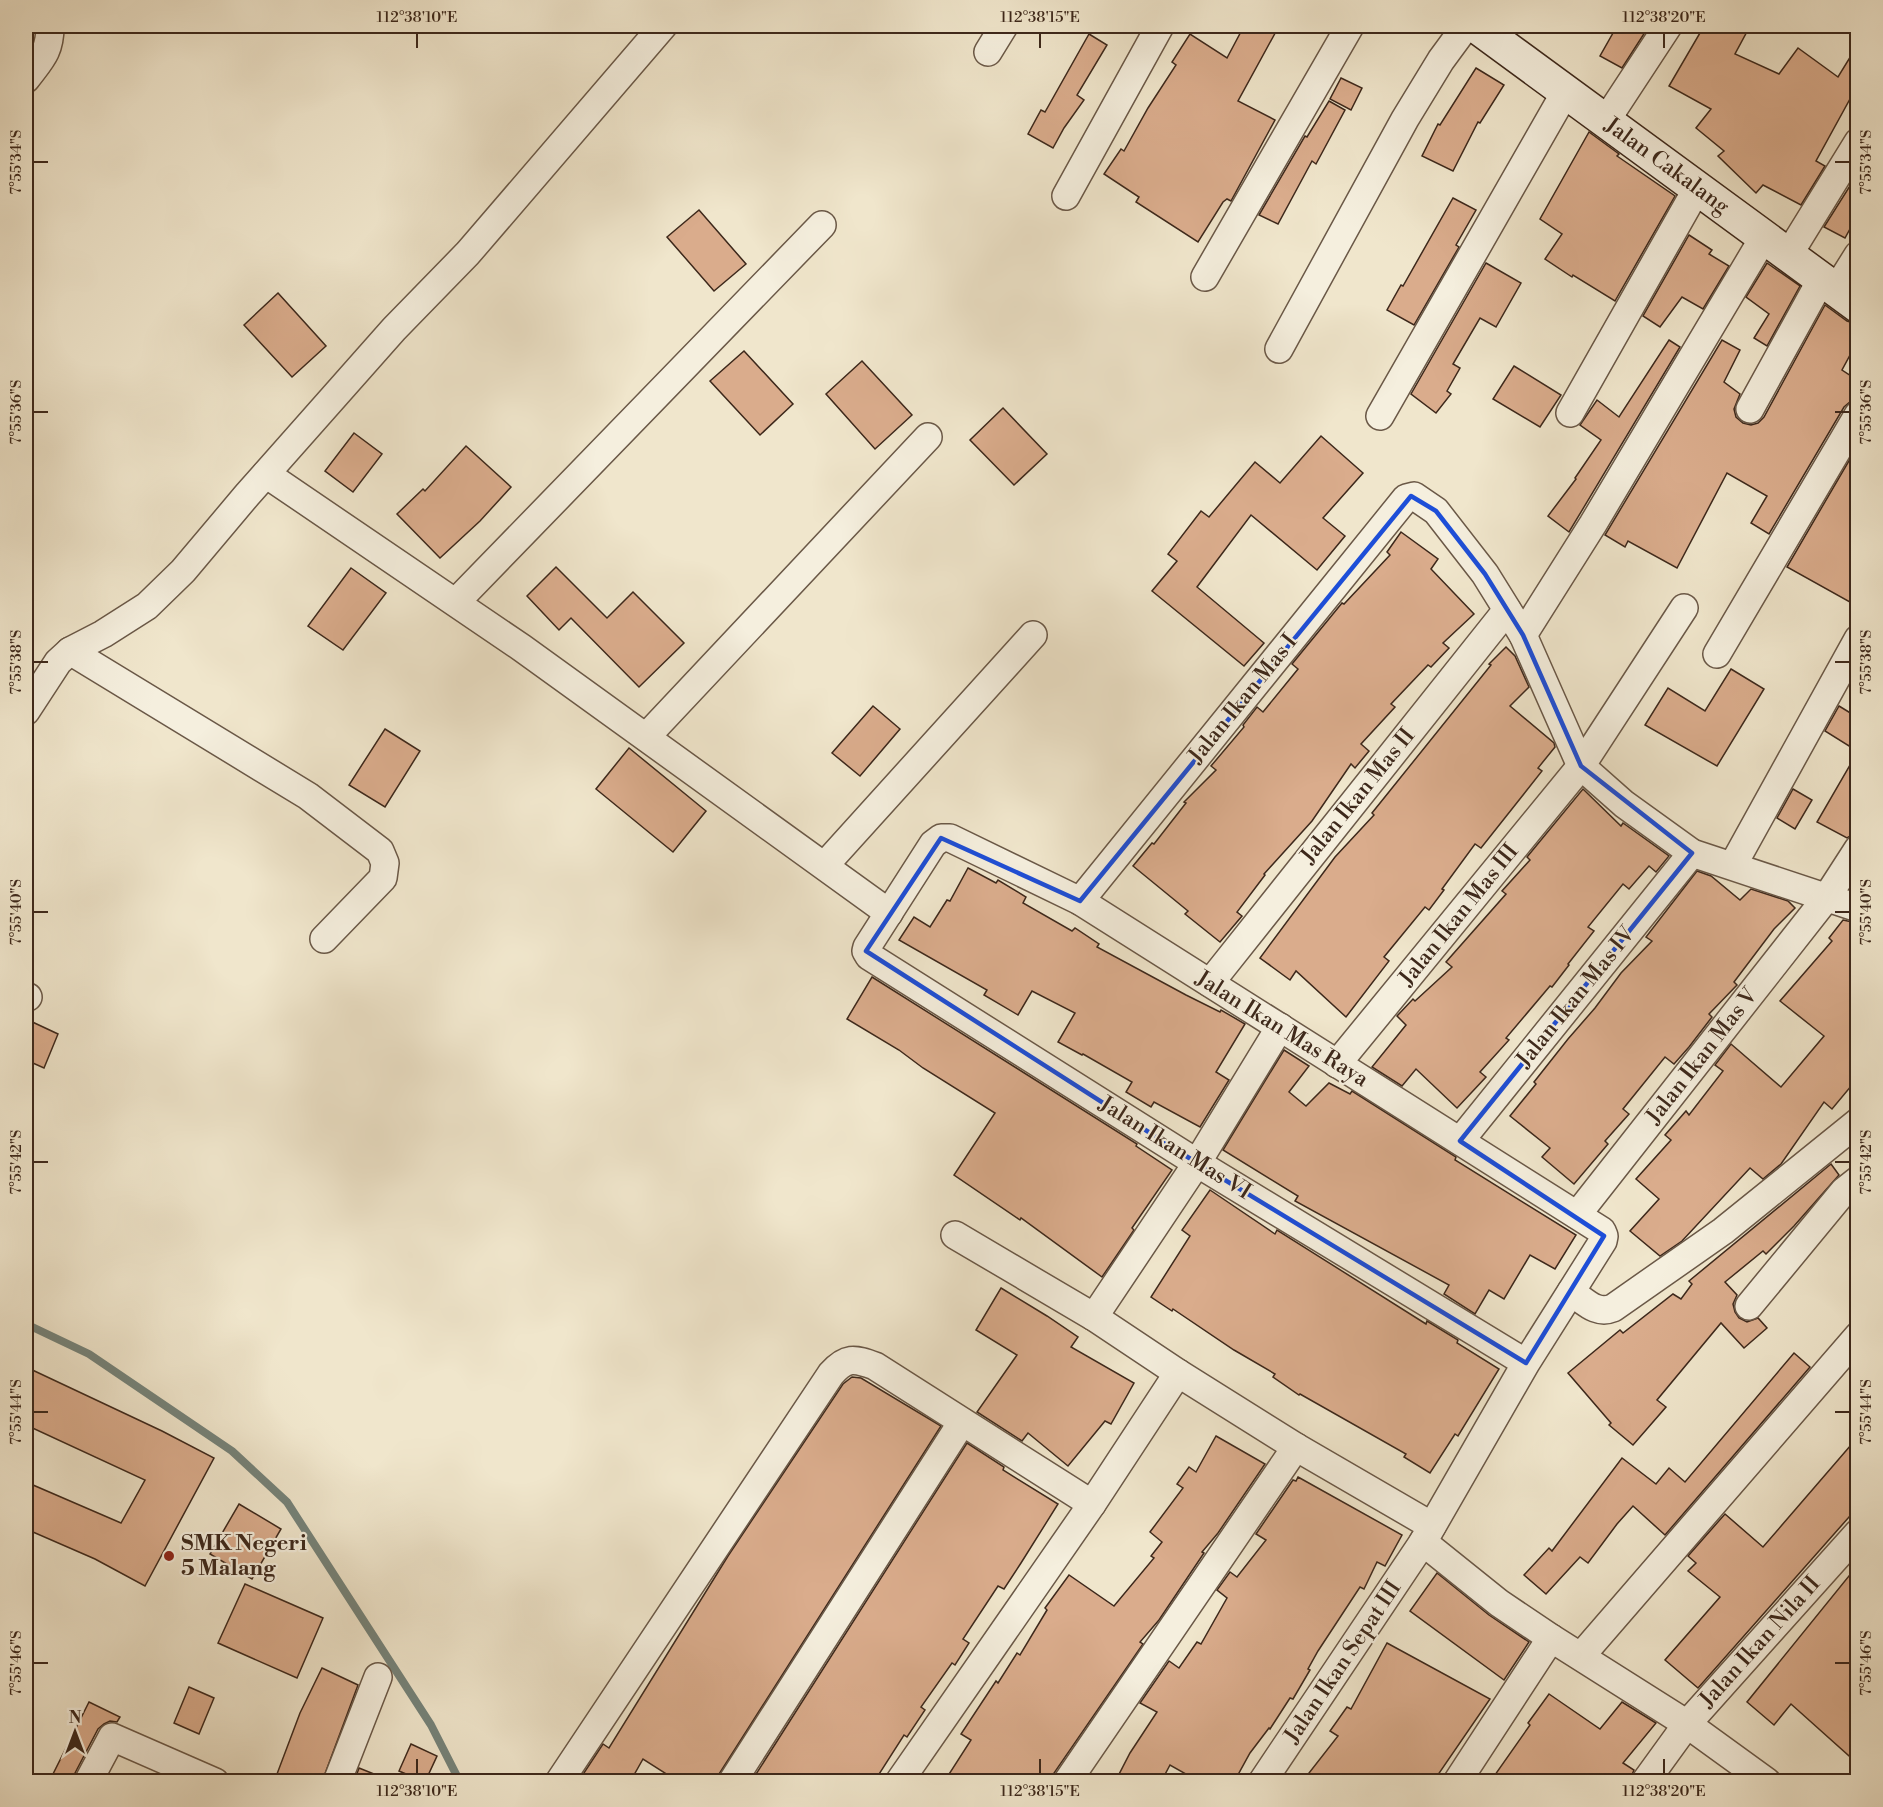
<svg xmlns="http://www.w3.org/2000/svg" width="1883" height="1807" font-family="'Libre Bodoni',serif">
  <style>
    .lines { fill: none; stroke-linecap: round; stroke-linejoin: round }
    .stream { stroke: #75837a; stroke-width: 8 }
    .building { fill: #daac8c; stroke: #3d281b; stroke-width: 1.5 }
    .street-casing { stroke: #6a5847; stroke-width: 30 }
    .secondary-casing { stroke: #3d281b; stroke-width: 36 }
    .street { stroke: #f5efde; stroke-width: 27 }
    .secondary { stroke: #f5efde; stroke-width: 33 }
    .marked { fill: none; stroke: #1d4ed8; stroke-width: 4.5; stroke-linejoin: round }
    .ticks { fill: none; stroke: #3d281b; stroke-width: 2 }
    .poi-dot { fill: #8f2418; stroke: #f5efde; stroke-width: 2 }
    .labels { text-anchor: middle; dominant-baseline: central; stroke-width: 4.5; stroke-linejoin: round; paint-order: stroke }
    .street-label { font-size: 22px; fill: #3d281b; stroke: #f5efde }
    .poi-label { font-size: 22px; font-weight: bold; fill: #3d281b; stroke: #f5efde; text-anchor: start }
    .neatline { fill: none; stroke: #3d281b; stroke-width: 2 }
    .ticks-label { font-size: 15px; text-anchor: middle; fill: #3d281b }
  </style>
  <rect width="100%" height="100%" fill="#f0e6cc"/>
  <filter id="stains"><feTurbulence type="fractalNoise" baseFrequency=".00333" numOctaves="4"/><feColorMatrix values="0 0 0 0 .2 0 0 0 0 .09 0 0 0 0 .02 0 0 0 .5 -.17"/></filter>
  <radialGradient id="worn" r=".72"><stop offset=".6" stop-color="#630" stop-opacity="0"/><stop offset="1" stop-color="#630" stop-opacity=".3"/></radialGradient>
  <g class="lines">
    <!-- stream -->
    <polyline class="stream" points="26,1324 89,1354 232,1451 287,1502 431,1725 460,1782"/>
  </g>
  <!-- building -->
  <g class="building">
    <polygon points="1244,26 1279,26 1238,101 1275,120 1231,201 1227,199 1223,202 1198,242 1136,202 1139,197 1104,174 1121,149 1124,151 1148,108 1176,65 1172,62 1190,34 1227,58"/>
    <polygon points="1617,26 1649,26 1622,68 1600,56"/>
    <polygon points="1704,26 1750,26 1735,54 1779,74 1798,48 1838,77 1857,46 1857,103 1850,99 1816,161 1825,166 1801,205 1763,185 1756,193 1718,156 1724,151 1696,128 1711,109 1669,86"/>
    <polygon points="1089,34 1107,45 1077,95 1084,100 1064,128 1053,148 1028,134 1041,110 1045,112"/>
    <polygon points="1476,68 1504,85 1480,123 1478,122 1453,171 1422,156 1438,124 1440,125"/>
    <polygon points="1341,78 1362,88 1351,110 1330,99"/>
    <polygon points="1329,101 1345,110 1316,164 1312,161 1278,224 1259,215 1305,136 1307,137"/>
    <polygon points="1589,132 1619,154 1617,156 1675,196 1615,301 1573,275 1572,277 1545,259 1562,234 1540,219"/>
    <polygon points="1853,181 1857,184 1857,216 1845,238 1824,227"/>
    <polygon points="1453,198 1476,210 1456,245 1459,247 1414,325 1387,310 1401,285 1403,286"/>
    <polygon points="699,210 746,264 714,291 667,237"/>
    <polygon points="1689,235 1712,250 1709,254 1729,266 1703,309 1682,297 1660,327 1643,316"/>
    <polygon points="1486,263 1521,283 1496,327 1480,318 1453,364 1460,368 1447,391 1451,394 1436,413 1411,394"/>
    <polygon points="1767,263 1800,286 1767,346 1754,338 1769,314 1746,297"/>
    <polygon points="278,293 326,346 292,377 244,325"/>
    <polygon points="1825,305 1847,321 1857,324 1857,342 1842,370 1857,380 1857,399 1850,402 1844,407 1769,534 1751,523 1767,496 1727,473 1677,568 1628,541 1625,547 1605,535 1722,340 1740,350 1724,382 1740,394 1734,409 1736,417 1743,423 1751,425 1758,423 1764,417"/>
    <polygon points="1669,340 1680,347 1569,532 1548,516 1576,479 1575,478 1601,440 1580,425 1597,400 1619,417"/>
    <polygon points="744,351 793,404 760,435 710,381"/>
    <polygon points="862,361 912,415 875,449 826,394"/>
    <polygon points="1514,366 1561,395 1540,427 1493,399"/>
    <polygon points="1003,408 1047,454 1014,485 970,440"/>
    <polygon points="354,433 382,454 353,492 325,471"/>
    <polygon points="1321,436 1363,473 1323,518 1345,536 1317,570 1251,515 1197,587 1264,643 1244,666 1152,591 1177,561 1168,554 1201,511 1209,517 1255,462 1280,483"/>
    <polygon points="466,446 511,487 480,521 440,558 397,514 423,489 425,491"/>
    <polygon points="1857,447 1857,606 1787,567"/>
    <polygon points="1401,532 1438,559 1431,569 1474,614 1443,643 1449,648 1431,667 1428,665 1391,704 1395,707 1361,744 1369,751 1355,768 1351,764 1312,821 1264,874 1265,875 1237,912 1242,916 1220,942 1185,914 1188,911 1133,866 1152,843 1154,844 1186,803 1184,802 1216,770 1211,766 1244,727 1243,725 1257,707 1263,712 1298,669 1292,664 1342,603 1344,604 1390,555 1387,552"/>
    <polygon points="556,567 607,618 633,592 684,643 639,687 571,618 559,630 527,596"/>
    <polygon points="351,568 386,593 343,650 308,626"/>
    <polygon points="1506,647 1515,656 1529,687 1510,706 1554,743 1555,747 1538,768 1542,771 1481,848 1475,844 1442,889 1444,890 1429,910 1425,907 1384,957 1389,961 1346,1017 1296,971 1290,980 1260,958 1335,857 1374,815 1372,813 1491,665 1489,664"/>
    <polygon points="1731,669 1764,689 1717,766 1645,725 1668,688 1705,711"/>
    <polygon points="873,706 900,729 860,776 832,753"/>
    <polygon points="1839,706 1857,717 1857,733 1849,746 1825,731"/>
    <polygon points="385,729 420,751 385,807 349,785"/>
    <polygon points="629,748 706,811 673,852 596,789"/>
    <polygon points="1857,753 1857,825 1852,835 1847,838 1817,822"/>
    <polygon points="1583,789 1621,826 1623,823 1669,856 1656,872 1649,866 1629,889 1623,884 1588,927 1594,931 1568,964 1569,965 1552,987 1550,986 1506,1038 1509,1040 1480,1072 1486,1077 1457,1108 1416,1069 1402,1086 1372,1067 1406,1025 1397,1016 1413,999 1415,1001 1452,967 1446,962 1506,894 1502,891 1530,860 1527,857"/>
    <polygon points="1793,789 1812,800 1795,829 1777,818"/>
    <polygon points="968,868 996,883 998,880 1026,897 1023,903 1072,931 1075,928 1099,944 1097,947 1186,995 1220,1012 1221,1010 1245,1024 1216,1072 1229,1080 1200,1127 1154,1102 1151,1107 1126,1092 1132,1082 1083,1054 1082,1055 1058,1042 1075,1013 1032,991 1018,1015 984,995 987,990 899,940 914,917 930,927 947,900 950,901"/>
    <polygon points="1697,871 1711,876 1740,900 1751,889 1788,901 1795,908 1774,929 1734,982 1737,985 1709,1014 1712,1017 1689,1047 1674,1064 1665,1057 1623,1109 1629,1114 1605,1141 1608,1144 1574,1184 1542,1157 1550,1148 1510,1116 1536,1084 1534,1082 1568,1039 1595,1008 1621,973 1652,941 1646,937"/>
    <polygon points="1843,920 1857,923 1857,1079 1832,1109 1824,1102 1781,1164 1763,1179 1750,1168 1682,1241 1660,1256 1630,1231 1659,1199 1636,1179 1671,1140 1665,1135 1686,1111 1689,1115 1723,1071 1715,1065 1731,1044 1781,1087 1824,1036 1780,1001 1832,941 1829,938"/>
    <polygon points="872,977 1137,1144 1136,1146 1172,1170 1132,1228 1134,1230 1102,1277 1021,1218 1020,1220 954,1175 995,1113 923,1068 899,1050 847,1019"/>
    <polygon points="26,1019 58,1034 44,1068 26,1060"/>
    <polygon points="1284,1050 1309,1066 1289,1092 1306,1106 1329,1083 1350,1094 1352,1091 1456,1157 1455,1160 1576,1235 1555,1269 1530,1255 1504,1299 1489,1290 1475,1314 1444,1294 1449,1285 1295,1201 1298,1196 1223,1150"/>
    <polygon points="1831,1164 1839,1175 1794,1226 1766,1254 1763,1251 1725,1282 1737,1295 1733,1304 1735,1312 1739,1318 1747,1322 1758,1318 1767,1328 1744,1348 1721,1323 1657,1400 1666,1407 1633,1445 1609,1425 1611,1423 1568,1373 1620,1330 1623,1333 1673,1294 1681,1299 1692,1284 1689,1281"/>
    <polygon points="1210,1190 1275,1234 1277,1230 1426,1324 1427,1321 1458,1340 1457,1343 1499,1369 1458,1436 1455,1434 1430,1473 1404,1457 1406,1454 1300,1394 1299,1395 1273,1377 1275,1374 1234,1350 1173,1309 1172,1311 1151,1297 1190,1236 1182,1230"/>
    <polygon points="1001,1288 1047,1316 1078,1337 1071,1347 1134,1383 1111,1424 1105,1421 1068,1466 1028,1433 1022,1441 977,1412 1017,1355 976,1330"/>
    <polygon points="1794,1353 1810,1367 1665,1535 1633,1506 1617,1524 1588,1563 1580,1557 1546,1594 1524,1575 1549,1548 1552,1551 1622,1458 1656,1484 1669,1468 1685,1482"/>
    <polygon points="26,1367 162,1431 214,1458 145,1586 95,1559 26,1529 26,1482 121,1523 145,1480 26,1425"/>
    <polygon points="852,1377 861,1378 941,1426 719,1774 716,1782 679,1782 643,1759 630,1782 578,1782 603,1744 609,1748 728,1556 843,1384"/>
    <polygon points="1216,1436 1265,1464 1218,1533 1202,1552 1204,1553 1159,1620 1140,1642 1143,1644 1054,1773 1050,1782 944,1782 971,1740 961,1734 996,1681 998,1683 1017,1653 1020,1655 1047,1610 1045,1608 1069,1575 1114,1606 1154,1558 1151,1556 1162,1542 1150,1532 1183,1488 1177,1484 1189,1467 1196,1472"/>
    <polygon points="1857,1438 1857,1508 1698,1688 1665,1660 1720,1597 1688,1571 1696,1563 1688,1556 1725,1514 1763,1547"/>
    <polygon points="967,1443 1004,1467 1003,1470 1058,1504 1021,1563 1004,1589 998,1586 963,1639 969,1643 955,1665 952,1663 921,1707 925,1710 907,1737 904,1735 874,1782 751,1782"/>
    <polygon points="1298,1477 1402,1535 1385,1566 1377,1562 1364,1589 1360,1587 1318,1651 1308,1669 1310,1670 1293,1699 1290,1698 1270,1729 1269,1728 1250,1753 1234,1782 1200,1782 1170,1765 1161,1782 1115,1782 1130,1753 1157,1712 1140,1703 1169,1661 1179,1668 1197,1642 1201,1644 1227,1598 1217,1590 1230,1572 1237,1577 1266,1540 1256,1534 1293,1480 1296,1481"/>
    <polygon points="239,1504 281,1529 252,1579 210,1554"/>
    <polygon points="1857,1566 1857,1763 1791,1704 1774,1725 1747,1702"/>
    <polygon points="1437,1573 1489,1615 1529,1642 1504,1680 1410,1611"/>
    <polygon points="245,1584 323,1618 297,1678 218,1643"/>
    <polygon points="1387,1643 1490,1699 1433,1782 1302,1782 1338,1736 1330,1731 1347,1707 1351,1709"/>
    <polygon points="322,1668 358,1685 322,1782 298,1782 277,1774 300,1713"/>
    <polygon points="189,1687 214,1698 199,1734 174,1723"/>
    <polygon points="1549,1694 1600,1729 1622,1702 1656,1723 1623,1763 1634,1770 1629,1782 1490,1782 1530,1725 1528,1723"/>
    <polygon points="89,1702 120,1717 117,1722 110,1721 104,1724 98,1729 74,1775 72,1782 49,1782"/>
    <polygon points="411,1744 437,1756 425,1782 399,1771"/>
    <polygon points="359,1768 389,1780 389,1782 354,1782"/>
  </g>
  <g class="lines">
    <defs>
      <g id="street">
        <polyline points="988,52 1004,26"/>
        <path d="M26,79c15,-20 24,-27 24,-53"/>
        <polyline points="1605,122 1668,26"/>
        <polyline points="1066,196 1160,26"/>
        <polyline points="1789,254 1858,142"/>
        <polyline points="1205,277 1350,26"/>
        <polyline points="1836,290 1858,255"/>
        <polyline points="1279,349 1405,119 1441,60 1466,26"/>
        <polyline points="1750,409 1821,280"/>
        <polyline points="1570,413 1698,187"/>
        <polyline points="1380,416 1566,91"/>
        <polyline points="266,474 522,648 889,913"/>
        <polyline points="456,602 822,225"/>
        <polyline points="1523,635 1593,524 1764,237"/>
        <polyline points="70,651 308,796 380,851 385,863 383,878 324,939"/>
        <polyline points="1717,654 1858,415"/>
        <polyline points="26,711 58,662 70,651 103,634 147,606 183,571 247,495 394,329 468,253 663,26"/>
        <polyline points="646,737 928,437"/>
        <polyline points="825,865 1033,635"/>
        <polyline points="1733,865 1858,639"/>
        <polyline points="1080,901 1406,498 1414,496 1436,511 1485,574 1523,635 1581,766 1624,804 1692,853 1858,908"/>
        <polyline points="1210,983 1507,610"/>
        <polyline points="26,996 28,997"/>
        <polyline points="1337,1064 1581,766 1684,608"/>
        <polyline points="1460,1141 1692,853"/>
        <polyline points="1577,1215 1827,897 1858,849"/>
        <polyline points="955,1235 1094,1317 1178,1373 1296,1447 1432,1526"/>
        <path d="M1571,1292c14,9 25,23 42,16l110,-77 135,-109"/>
        <polyline points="1749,1306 1844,1191 1858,1180"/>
        <polyline points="1094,1317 1197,1163 1280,1027"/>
        <polyline points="1423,1542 1499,1603 1551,1638 1687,1724 1767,1782"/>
        <polyline points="1581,1656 1858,1336"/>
        <polyline points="88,1782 112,1737 215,1782"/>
        <polyline points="337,1782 378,1677"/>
        <path d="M559,1782l272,-408c15,-17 23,-16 44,-8l217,138"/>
        <polyline points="732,1782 962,1422"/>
        <polyline points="899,1782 1092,1504 1178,1373"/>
        <polyline points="1067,1782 1296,1447"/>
        <polyline points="1262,1782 1423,1542 1526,1363 1603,1241 1604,1236 1602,1231 1080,901 950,838 941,838 933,844 867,947 866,951 869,956 1197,1163 1526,1363"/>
        <polyline points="1457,1782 1551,1638"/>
        <polyline points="1645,1782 1687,1724 1858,1533"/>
      </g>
      <polyline id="secondary" points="1476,26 1858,306"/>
    </defs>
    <!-- street casing -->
    <use href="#street" class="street-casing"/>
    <!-- secondary casing -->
    <use href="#secondary" class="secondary-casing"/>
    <!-- street -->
    <use href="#street" class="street"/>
    <!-- secondary -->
    <use href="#secondary" class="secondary"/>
  </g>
  <!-- marked area -->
  <path class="marked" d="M1411,496l25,15 49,63 38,61 58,131 111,87 -232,288 144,95 -78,127 -329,-200 -331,-212 75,-113 139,63z"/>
  <!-- ticks -->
  <path class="ticks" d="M417,33v15M1040,33v15M1664,33v15M33,162h15M1835,162h15M33,412h15M1835,412h15M33,662h15M1835,662h15M33,912h15M1835,912h15M33,1162h15M1835,1162h15M33,1412h15M1835,1412h15M33,1663h15M1835,1663h15M417,1759v15M1040,1759v15M1664,1759v15"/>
  <!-- markers -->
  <circle class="poi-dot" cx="169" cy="1556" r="6"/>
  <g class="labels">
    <!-- street labels -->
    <g class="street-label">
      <text transform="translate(1667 166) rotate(36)">Jalan Cakalang</text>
      <text transform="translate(1243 699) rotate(-51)">Jalan Ikan Mas I</text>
      <text transform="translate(1358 796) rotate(-51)">Jalan Ikan Mas II</text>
      <text transform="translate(1459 915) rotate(-51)">Jalan Ikan Mas III</text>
      <text transform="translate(1576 997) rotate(-51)">Jalan Ikan Mas IV</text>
      <text transform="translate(1282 1029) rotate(32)">Jalan Ikan Mas Raya</text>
      <text transform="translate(1702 1056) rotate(-52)">Jalan Ikan Mas V</text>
      <text transform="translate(1175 1148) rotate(32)">Jalan Ikan Mas VI</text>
      <text transform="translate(1760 1642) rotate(-48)">Jalan Ikan Nila II</text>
      <text transform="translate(1343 1662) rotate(-56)">Jalan Ikan Sepat III</text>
    </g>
    <!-- poi labels -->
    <g class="poi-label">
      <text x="181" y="1543">SMK Negeri<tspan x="181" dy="25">5 Malang</tspan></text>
    </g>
  </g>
  <!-- margin -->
  <rect width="1883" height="1807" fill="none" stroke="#f0e6cc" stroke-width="66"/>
  <!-- north arrow -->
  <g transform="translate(75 1732)" stroke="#f5efde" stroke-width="4.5" paint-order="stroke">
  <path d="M0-4.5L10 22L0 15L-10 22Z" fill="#3d281b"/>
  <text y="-9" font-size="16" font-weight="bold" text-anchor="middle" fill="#3d281b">N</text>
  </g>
  <rect x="33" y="33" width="1817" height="1741" class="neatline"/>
  <g class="ticks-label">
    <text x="417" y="22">112°38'10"E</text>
    <text x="1040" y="22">112°38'15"E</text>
    <text x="1664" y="22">112°38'20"E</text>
    <text transform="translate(16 162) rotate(-90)" y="5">7°55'34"S</text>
    <text transform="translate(1866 162) rotate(-90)" y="5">7°55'34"S</text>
    <text transform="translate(16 412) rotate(-90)" y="5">7°55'36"S</text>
    <text transform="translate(1866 412) rotate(-90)" y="5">7°55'36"S</text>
    <text transform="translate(16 662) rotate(-90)" y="5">7°55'38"S</text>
    <text transform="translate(1866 662) rotate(-90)" y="5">7°55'38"S</text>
    <text transform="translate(16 912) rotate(-90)" y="5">7°55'40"S</text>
    <text transform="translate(1866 912) rotate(-90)" y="5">7°55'40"S</text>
    <text transform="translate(16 1162) rotate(-90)" y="5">7°55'42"S</text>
    <text transform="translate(1866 1162) rotate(-90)" y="5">7°55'42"S</text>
    <text transform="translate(16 1412) rotate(-90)" y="5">7°55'44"S</text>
    <text transform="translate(1866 1412) rotate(-90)" y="5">7°55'44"S</text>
    <text transform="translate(16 1663) rotate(-90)" y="5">7°55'46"S</text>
    <text transform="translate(1866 1663) rotate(-90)" y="5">7°55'46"S</text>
    <text x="417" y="1796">112°38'10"E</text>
    <text x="1040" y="1796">112°38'15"E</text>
    <text x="1664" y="1796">112°38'20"E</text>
  </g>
  <rect width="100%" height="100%" filter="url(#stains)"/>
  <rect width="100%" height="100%" fill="url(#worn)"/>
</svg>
